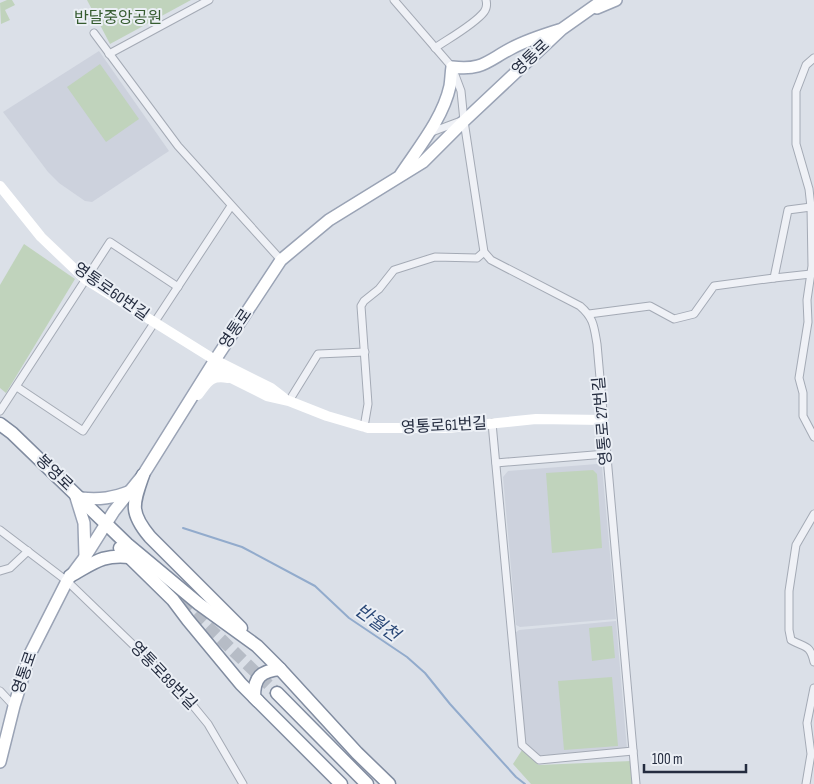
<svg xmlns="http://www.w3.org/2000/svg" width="814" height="784" font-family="'Sofia Sans Condensed','Noto Sans KR',sans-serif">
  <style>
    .built { fill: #cdd2dd }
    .green { fill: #c0d3bc }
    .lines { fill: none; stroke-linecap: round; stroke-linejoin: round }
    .stream { stroke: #92abcc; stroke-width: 2 }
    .highway-tunnel { stroke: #b6bcc6; stroke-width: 12; stroke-dasharray: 12 6; stroke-linecap: butt }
    .street-casing { stroke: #a4aab5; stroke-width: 9 }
    .primary-casing { stroke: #9aa3b5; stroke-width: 14 }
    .highway-casing { stroke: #818ca0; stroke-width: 15 }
    .street { stroke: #eff1f6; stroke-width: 7 }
    .secondary { stroke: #fff; stroke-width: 10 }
    .primary { stroke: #fff; stroke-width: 11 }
    .highway { stroke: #fff; stroke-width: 12 }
    .labels { text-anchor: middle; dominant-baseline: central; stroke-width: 4; stroke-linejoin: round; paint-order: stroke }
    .park-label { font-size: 16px; fill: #365c30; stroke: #ebeff5 }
    .street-label { font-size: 16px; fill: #242c3f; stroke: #ebeff5 }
    .water-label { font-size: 18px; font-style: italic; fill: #2a4877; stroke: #ebeff5 }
  </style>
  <rect width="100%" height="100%" fill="#dbe0e8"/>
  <!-- built -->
  <g class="built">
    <polygon points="99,51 169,151 92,202 85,201 59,183 48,172 3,112"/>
    <polygon points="597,464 602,467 616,619 520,627 516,625 503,477 508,471"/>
    <polygon points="616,621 627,749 539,756 525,742 515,633 519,630"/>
  </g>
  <!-- green -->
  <g class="green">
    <polygon points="7,0 12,0 15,5 5,10 10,20 1,24 0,3"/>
    <polygon points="87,0 191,0 110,44"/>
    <polygon points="100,64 139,119 106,142 67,87"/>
    <polygon points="24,244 75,279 6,393 0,388 0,285"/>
    <polygon points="593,470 597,474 602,548 552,553 546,473"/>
    <polygon points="612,626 615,658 592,661 589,628"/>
    <polygon points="612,677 618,746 564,750 558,681"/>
    <polygon points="522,750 539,765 631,761 633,784 531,784 513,764"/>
  </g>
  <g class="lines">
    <!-- stream -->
    <polyline class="stream" points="183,528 242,547 315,586 349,618 407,657 425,673 450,704 516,777 525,784"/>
    <!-- highway-tunnel -->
    <polyline class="highway-tunnel" points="169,589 277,693"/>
    <defs>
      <g id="street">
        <path d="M394,0l58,67 9,24 3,30 20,131 7,8 89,46c14,12 14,21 17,38l39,440"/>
        <polyline points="94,33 178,146 281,260"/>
        <path d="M435,48c13,-9 40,-24 49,-36 3,-4 3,-8 2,-12"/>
        <polyline points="109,54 209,0"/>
        <polyline points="814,58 806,65 796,91 796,144 809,189 811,207 812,266 807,300 808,322 799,378 803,393 803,416 814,437"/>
        <polyline points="429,133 461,121"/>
        <polyline points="774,278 811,274"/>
        <polyline points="589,314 650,306 674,319 694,314 714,286 774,278 788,210 811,207"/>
        <polyline points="17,387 83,431 231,206"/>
        <polyline points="289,401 318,354 365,352"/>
        <polyline points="0,411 110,242 178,287"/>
        <polyline points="492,423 522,745 539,760 633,751"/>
        <polyline points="364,427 368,404 361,306 364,301 379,289 394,270 435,257 477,258 484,252"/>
        <polyline points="496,463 606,454"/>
        <path d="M814,514l-18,31 -7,46v39l2,10c14,8 19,4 23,22"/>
        <polyline points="0,530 67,581 181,691 208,724 243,784"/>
        <polyline points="0,571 10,568 28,551"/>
        <polyline points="0,691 14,706"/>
        <polyline points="806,784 811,754 807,723 814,688"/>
      </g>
      <g id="primary">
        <polyline points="597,8 616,0"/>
        <path d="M401,174c18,-27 42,-56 49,-88 1,-6 1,-13 2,-19 30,4 35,-6 60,-19 15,-8 31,-13 47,-18"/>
        <polyline points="75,494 84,523 85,556"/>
        <path d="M81,498c19,2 32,0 50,-7"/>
        <polyline points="0,762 14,706 30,654 67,581 85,557 114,511 143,475 215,360 281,260 329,220 423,162 464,121 562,29 603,0"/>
      </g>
      <g id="highway">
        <polyline points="0,424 12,433 127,544 199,604 257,646 280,669 357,753 389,784"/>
        <path d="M143,475c-10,29 -14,37 7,62l91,91"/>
        <polyline points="120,548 173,600 188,620 241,684 341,784"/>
        <path d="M70,576c24,-13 32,-22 60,-19"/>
        <polyline points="277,693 367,784"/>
        <path d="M258,701l-4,-4c0,-20 7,-26 26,-28"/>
      </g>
    </defs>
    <!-- street casing -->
    <use href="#street" class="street-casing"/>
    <!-- primary casing -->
    <use href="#primary" class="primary-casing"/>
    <!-- highway casing -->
    <use href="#highway" class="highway-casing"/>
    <!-- street -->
    <use href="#street" class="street"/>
    <!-- secondary -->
    <g class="secondary">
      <polyline points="0,186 41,237 85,279 215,360 271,388 284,398"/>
      <polyline points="211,368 267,396 289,401 327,416 368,428 448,428 536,419 603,420"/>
      <path d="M198,395c10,-13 12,-20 30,-17"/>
    </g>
    <!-- primary -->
    <use href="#primary" class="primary"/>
    <!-- highway -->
    <use href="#highway" class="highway"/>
  </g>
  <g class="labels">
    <!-- park labels -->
    <g class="park-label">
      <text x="118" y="18">반달중앙공원</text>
    </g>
    <!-- street labels -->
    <g class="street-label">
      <text transform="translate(531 58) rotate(-43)">영통로</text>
      <text transform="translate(111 292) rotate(35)">영통로60번길</text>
      <text transform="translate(236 329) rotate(-56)">영통로</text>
      <text transform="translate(603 421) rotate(-95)">영통로 27번길</text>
      <text transform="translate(444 426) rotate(-3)">영통로61번길</text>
      <text transform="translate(54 473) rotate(44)">봉영로</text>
      <text transform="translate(25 673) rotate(-71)">영통로</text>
      <text transform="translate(163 676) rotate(46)">영통로89번길</text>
    </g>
    <!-- water labels -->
    <g class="water-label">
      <text transform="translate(377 623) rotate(36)">반월천</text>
    </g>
  </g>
  <!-- scale -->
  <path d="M644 764v8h102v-8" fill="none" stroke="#242c3f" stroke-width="2.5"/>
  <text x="652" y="764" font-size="15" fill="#242c3f" stroke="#ebeff5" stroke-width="4" paint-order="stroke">100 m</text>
</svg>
